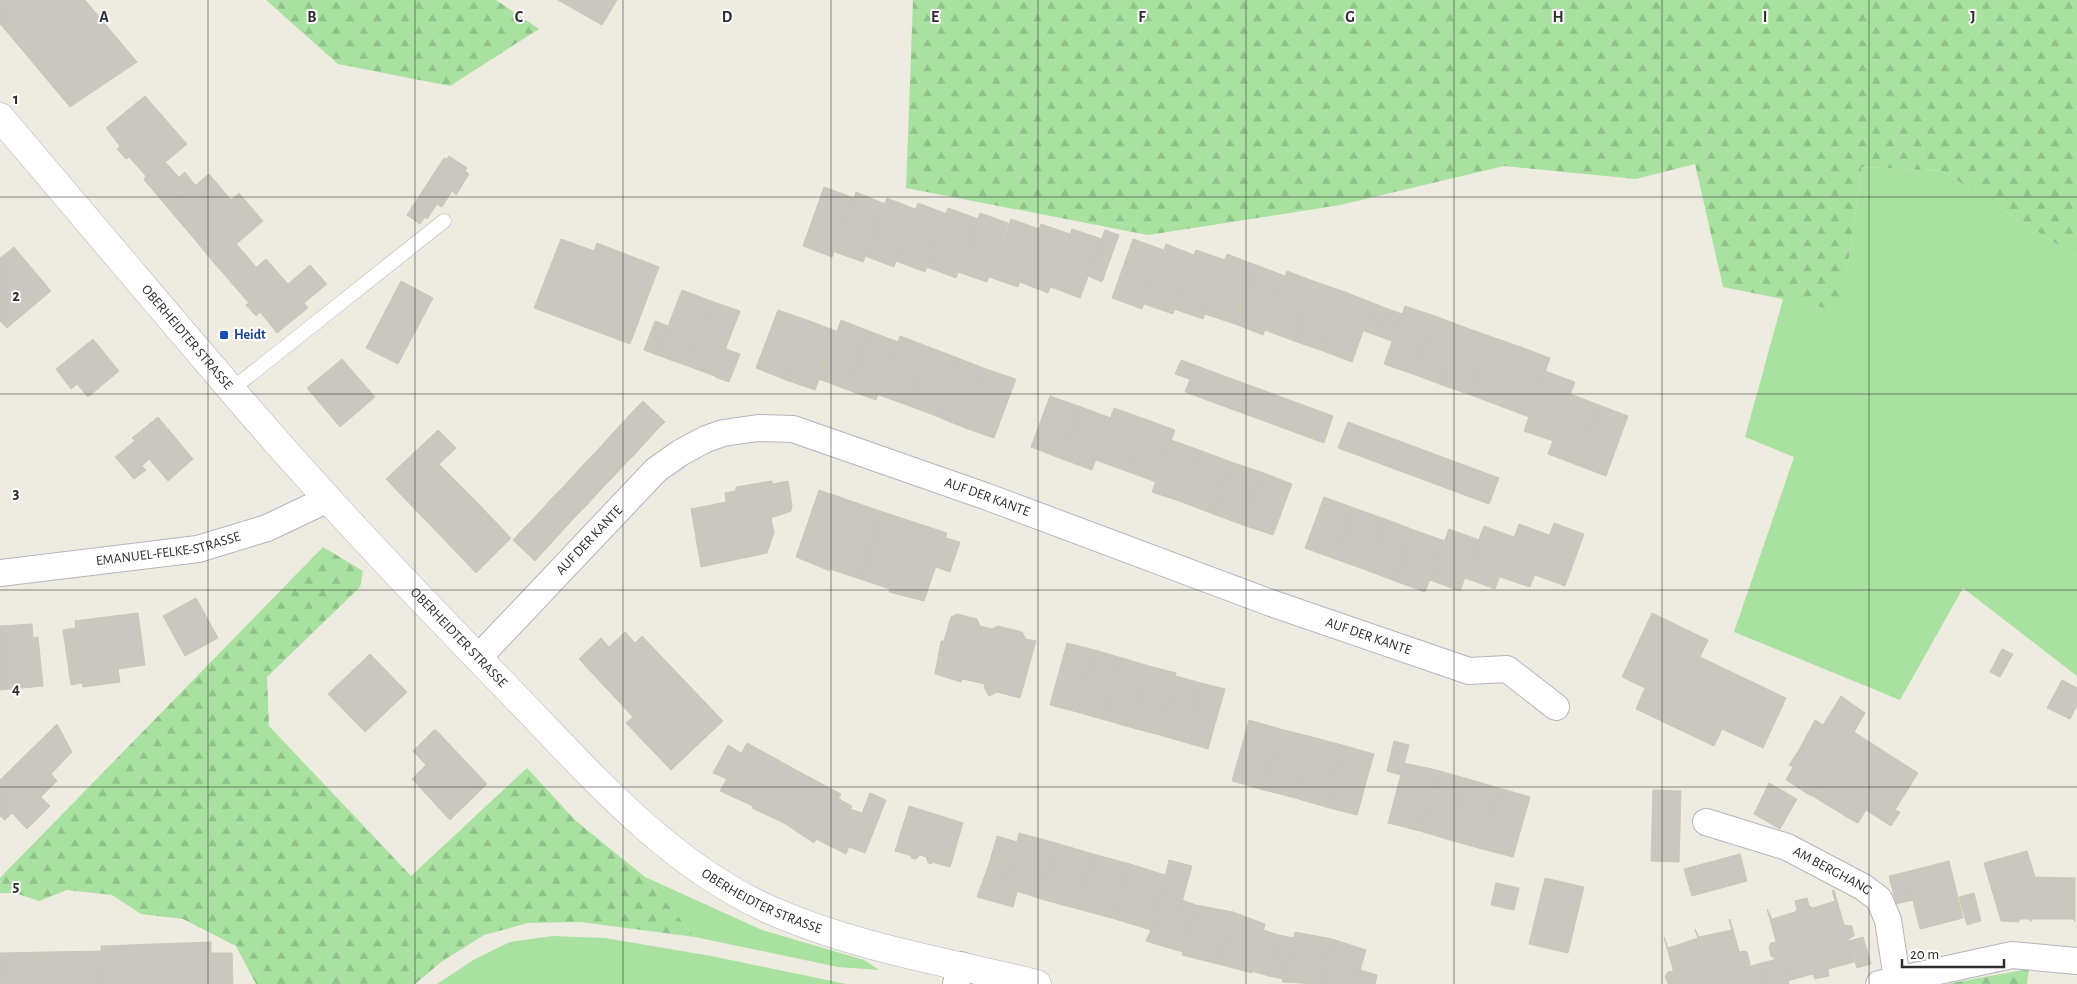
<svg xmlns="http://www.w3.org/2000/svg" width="2077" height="984" font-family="'Alegreya Sans',sans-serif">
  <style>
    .grass { fill: #a8e1a0 }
    .forest { fill: url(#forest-firs) }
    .building { fill: #c9c7c0; stroke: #c9c7ba }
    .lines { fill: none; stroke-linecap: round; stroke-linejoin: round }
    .service-casing { stroke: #b4b4bf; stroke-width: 15 }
    .minor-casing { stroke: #b4b4bf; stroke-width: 28 }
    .tertiary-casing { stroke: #b4b4bf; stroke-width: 29 }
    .service { stroke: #fff; stroke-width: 14 }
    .minor { stroke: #fff; stroke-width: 26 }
    .tertiary { stroke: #fff; stroke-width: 28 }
    .grid { fill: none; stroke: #2d2d2d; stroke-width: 1; stroke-opacity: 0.55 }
    .transit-dot { fill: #1a4fb4; stroke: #fff; stroke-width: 2 }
    .labels { text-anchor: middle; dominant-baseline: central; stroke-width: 4; stroke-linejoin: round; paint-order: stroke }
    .transit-label { font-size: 14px; font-weight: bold; fill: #164399; stroke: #fff; text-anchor: start }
    .street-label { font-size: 14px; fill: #2d2d2d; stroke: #fff }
    .grid-label { font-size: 16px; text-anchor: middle; font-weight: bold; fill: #2d2d2d; stroke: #fff; stroke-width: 4; stroke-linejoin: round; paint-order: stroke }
  </style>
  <defs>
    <pattern id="forest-firs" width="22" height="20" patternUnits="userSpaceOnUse" patternTransform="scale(1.25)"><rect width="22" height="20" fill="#a8e1a0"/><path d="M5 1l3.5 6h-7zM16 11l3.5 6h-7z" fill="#91c18a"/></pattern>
  </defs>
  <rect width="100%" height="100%" fill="#eeebe1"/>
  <!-- grass -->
  <g class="grass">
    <polygon points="1862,167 1942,171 2077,257 2077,676 1963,588 1900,700 1734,632 1794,457 1745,437 1783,299 1841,310"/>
    <polygon points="645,877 762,930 864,960 879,970 838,967 695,937"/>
    <polygon points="552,936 605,938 711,956 846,984 437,984 475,959 510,942"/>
  </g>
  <!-- forest -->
  <g class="forest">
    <polygon points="266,0 496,0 539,29 450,86 338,64"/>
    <polygon points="913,0 2077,0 2077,257 1942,171 1862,167 1841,311 1723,287 1695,164 1636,179 1504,166 1340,205 1148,235 906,188"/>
    <polygon points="323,547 363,571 360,587 267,677 269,726 411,876 527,768 576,821 645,877 695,937 580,922 528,923 484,935 441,962 415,984 256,984 236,946 183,919 141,914 112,895 67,890 39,901 15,893 0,893 0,878"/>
    <polygon points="2029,969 2027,984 1946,984"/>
  </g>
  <!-- building -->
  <g class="building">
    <polygon points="0,0 48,0 8,33 0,24"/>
    <polygon points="48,0 85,0 137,62 70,107 8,33"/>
    <polygon points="558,0 617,0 602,25"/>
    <polygon points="145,96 187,144 144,180 146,176 129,157 126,159 117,149 120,146 106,128"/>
    <polygon points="449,156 467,168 465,171 469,174 456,195 452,191 442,207 437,204 427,219 425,217 420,224 407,215 444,158 447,159"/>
    <polygon points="165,162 179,177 157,195 144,180"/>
    <polygon points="185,172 195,185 168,208 157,195"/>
    <polygon points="209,174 231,200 191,235 168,208"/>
    <polygon points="824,187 854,198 832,257 803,246"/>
    <polygon points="856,192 885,204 863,262 835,252"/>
    <polygon points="239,193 263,221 255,228 229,202"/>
    <polygon points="887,198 915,209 894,267 865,256"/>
    <polygon points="229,202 255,228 214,263 191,235"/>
    <polygon points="918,203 947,214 925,272 896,261"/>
    <polygon points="948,208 978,219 956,278 927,267"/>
    <polygon points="980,213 1008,223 987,282 958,272"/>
    <polygon points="1011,219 1039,229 1018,287 989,277"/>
    <polygon points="1041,224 1070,234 1048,293 1020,282"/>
    <polygon points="1072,229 1102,239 1080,298 1051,287"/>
    <polygon points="1105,230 1119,235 1102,282 1088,276"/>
    <polygon points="561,239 594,251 597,243 659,267 630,344 534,308"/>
    <polygon points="1133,239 1164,250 1142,309 1112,298"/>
    <polygon points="236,244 246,255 224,274 214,263"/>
    <polygon points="1166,244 1194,255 1173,314 1144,304"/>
    <polygon points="14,247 51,291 7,328 0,321 0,258"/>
    <polygon points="1196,250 1225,260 1203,319 1174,309"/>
    <polygon points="1227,254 1256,265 1235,324 1205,314"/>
    <polygon points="246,255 256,267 234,286 224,274"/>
    <polygon points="266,259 288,284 310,265 327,284 304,303 308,308 277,333 260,312 256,316 246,305 249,303 234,286"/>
    <polygon points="1256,265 1285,276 1263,335 1235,324"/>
    <polygon points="1287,271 1316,282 1294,341 1265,330"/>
    <polygon points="401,281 433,298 398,364 366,348"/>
    <polygon points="1316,282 1345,292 1323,351 1294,341"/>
    <polygon points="682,290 711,301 685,365 657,355"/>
    <polygon points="1345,292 1373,303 1352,362 1323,351"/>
    <polygon points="711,301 740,311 715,376 685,365"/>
    <polygon points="1373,303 1388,309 1378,336 1364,331"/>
    <polygon points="1405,306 1435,316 1413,374 1384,364"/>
    <polygon points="1388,309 1402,314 1392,341 1378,336"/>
    <polygon points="778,310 807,320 786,380 756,368"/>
    <polygon points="1435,316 1464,327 1442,385 1413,374"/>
    <polygon points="807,320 836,331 815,390 786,380"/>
    <polygon points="841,320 869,331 848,390 819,379"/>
    <polygon points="655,321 668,326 657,355 644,350"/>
    <polygon points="1464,327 1492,337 1471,395 1442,385"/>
    <polygon points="869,331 898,342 876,400 848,390"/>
    <polygon points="900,336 929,347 907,405 879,395"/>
    <polygon points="1492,337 1521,347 1500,406 1471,395"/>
    <polygon points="93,339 119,371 88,397 77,384 71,389 56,369"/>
    <polygon points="929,347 958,358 936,416 907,405"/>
    <polygon points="1521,347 1550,358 1529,417 1500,406"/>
    <polygon points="726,349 740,354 729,382 715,377"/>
    <polygon points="958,358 986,369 965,428 936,416"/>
    <polygon points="342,359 375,397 340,427 307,388"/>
    <polygon points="1181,360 1333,416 1324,443 1185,392 1190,379 1175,374"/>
    <polygon points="986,369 1016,379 994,438 965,428"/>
    <polygon points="1545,371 1575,382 1553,441 1524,431"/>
    <polygon points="1570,394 1599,405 1577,465 1548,454"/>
    <polygon points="1050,396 1081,407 1062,459 1031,447"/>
    <polygon points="643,401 665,422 655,432 633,411"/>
    <polygon points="1599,405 1628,416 1606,476 1577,465"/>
    <polygon points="1081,407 1111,418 1092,470 1062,459"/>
    <polygon points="1114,408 1145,419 1126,471 1096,460"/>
    <polygon points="633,411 655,432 645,443 623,422"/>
    <polygon points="158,417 193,459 168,481 149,459 142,466 146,470 134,479 115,457 135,441 132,438"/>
    <polygon points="1145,419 1175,430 1156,482 1126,471"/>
    <polygon points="623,422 645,443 635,454 613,433"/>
    <polygon points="1348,422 1499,478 1489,504 1338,448"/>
    <polygon points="438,430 456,448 404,498 386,479"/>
    <polygon points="613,433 635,454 625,464 603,444"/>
    <polygon points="1171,440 1202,451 1182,502 1152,492"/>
    <polygon points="603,444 625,464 615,475 593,455"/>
    <polygon points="1202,451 1231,462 1213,514 1182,502"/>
    <polygon points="593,455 615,475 605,485 583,465"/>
    <polygon points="1231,462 1261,472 1243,525 1213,514"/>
    <polygon points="439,464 467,492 431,526 404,498"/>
    <polygon points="583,465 605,485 595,496 573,476"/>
    <polygon points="1261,472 1292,484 1273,535 1243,525"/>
    <polygon points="573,476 595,496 585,507 563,487"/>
    <polygon points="772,481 773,484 788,481 792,505 791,511 771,518 774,533 767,553 701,567 691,509 726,502 725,493 736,491 736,487"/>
    <polygon points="563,487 585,507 575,517 553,497"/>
    <polygon points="819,490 883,512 860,579 830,569 830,571 796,557"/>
    <polygon points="467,492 494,520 458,554 431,526"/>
    <polygon points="553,497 575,517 565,528 543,508"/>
    <polygon points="1324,497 1354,508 1335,559 1305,548"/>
    <polygon points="543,508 565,528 555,539 533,519"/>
    <polygon points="1354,508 1385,519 1366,570 1335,559"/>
    <polygon points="883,512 947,533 924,601 889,592 890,589 860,579"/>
    <polygon points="533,519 555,539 545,550 523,529"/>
    <polygon points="1385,519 1414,530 1395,581 1366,570"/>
    <polygon points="494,520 511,538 476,573 458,554"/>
    <polygon points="1554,523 1584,534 1565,586 1535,575"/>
    <polygon points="1519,524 1549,535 1530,587 1500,577"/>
    <polygon points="1484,526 1514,537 1495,589 1465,578"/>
    <polygon points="523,529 545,550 535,561 513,540"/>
    <polygon points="1449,529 1479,540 1460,591 1430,580"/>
    <polygon points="1414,530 1445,541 1425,592 1395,581"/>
    <polygon points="946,538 960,542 950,572 936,567"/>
    <polygon points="196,598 218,638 185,656 163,616"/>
    <polygon points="138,613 145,665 118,669 120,682 83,687 75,621"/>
    <polygon points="1652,613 1708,640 1700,657 1786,698 1763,748 1722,729 1714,746 1636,709 1645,688 1622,677"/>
    <polygon points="957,614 977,619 980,626 992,629 998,626 1022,632 1026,639 1036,641 1020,698 997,692 989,696 984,687 985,684 962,679 961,682 935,674 941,641 944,641 951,617"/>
    <polygon points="32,624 33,638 38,637 43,686 0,690 0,626"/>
    <polygon points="75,628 82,683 71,685 63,630"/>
    <polygon points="625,632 635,643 642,636 723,721 671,770 626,723 633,717 579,659 601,638 609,647"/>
    <polygon points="1067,643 1095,650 1077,712 1050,705"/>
    <polygon points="2002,649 2013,654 2000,677 1990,672"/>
    <polygon points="1095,650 1122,658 1105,720 1077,712"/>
    <polygon points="370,654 407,692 365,732 328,694"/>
    <polygon points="1122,658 1149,666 1133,728 1105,720"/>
    <polygon points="1149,666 1176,673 1160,735 1133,728"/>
    <polygon points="1176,676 1201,683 1184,742 1160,735"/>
    <polygon points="2062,680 2077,688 2077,705 2070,719 2047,708"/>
    <polygon points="1201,683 1225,689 1208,749 1184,742"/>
    <polygon points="1841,696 1865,713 1854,732 1918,773 1895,810 1900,812 1891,826 1866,810 1858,823 1850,819 1873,782 1834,757 1846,740 1823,725"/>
    <polygon points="1249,720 1280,729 1264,790 1232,781"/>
    <polygon points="1815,720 1823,725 1815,738 1808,734 1799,750"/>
    <polygon points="57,724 72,752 51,774 57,781 41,797 50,806 27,829 12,813 5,820 0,816 0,780"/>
    <polygon points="1823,725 1846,740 1822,777 1809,769 1814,759 1799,750 1808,734 1815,738"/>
    <polygon points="435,729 487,784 450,820 412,779 435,756 432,752 444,740"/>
    <polygon points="1280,729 1312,737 1295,798 1264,790"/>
    <polygon points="434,730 444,740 432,752 435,756 426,765 413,751"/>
    <polygon points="1312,737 1342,745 1326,807 1295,798"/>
    <polygon points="1394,741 1409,745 1401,775 1387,771"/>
    <polygon points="747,743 778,760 753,806 720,791"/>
    <polygon points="728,745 741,753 727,779 713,773"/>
    <polygon points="1342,745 1374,754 1357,815 1326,807"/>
    <polygon points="1799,750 1814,759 1809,769 1822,777 1811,796 1786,780 1793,767 1789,765"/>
    <polygon points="1834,757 1873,782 1850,819 1811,795"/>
    <polygon points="778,760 809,777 784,823 752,808"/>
    <polygon points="1404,763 1436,770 1420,831 1388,823"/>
    <polygon points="1436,770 1468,779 1450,840 1420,831"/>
    <polygon points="809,777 841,794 814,843 784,823"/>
    <polygon points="1468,779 1499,788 1482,849 1450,840"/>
    <polygon points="1769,783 1797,799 1780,829 1754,814"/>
    <polygon points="1499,788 1530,797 1513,857 1482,849"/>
    <polygon points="1653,790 1681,791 1679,862 1651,861"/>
    <polygon points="870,793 886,800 865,853 849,847"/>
    <polygon points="839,799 852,806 830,846 816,839"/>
    <polygon points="909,806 963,823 950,867 932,862 932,864 928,863 926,857 920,855 916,859 911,858 912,856 895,851"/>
    <polygon points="850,809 862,813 846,854 830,846"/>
    <polygon points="1019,833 1056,843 1041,899 1004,887 1010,866 990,861 997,836 1017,842"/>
    <polygon points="1056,843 1093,854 1078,909 1041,899"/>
    <polygon points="2027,851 2035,877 2075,878 2075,922 2073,919 2031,919 2031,922 2029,919 2019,919 2019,922 2001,921 1984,863"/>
    <polygon points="1093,854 1130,864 1115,919 1078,909"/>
    <polygon points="1740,854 1747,881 1692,896 1684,869"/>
    <polygon points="1169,860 1192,866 1169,948 1146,941 1151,930"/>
    <polygon points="990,861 1010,866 1004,887 1017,892 1013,907 977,897"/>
    <polygon points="1949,861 1963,918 1920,929 1906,872"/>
    <polygon points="1130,864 1165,875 1151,930 1115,919"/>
    <polygon points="1906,872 1913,900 1896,904 1889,876"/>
    <polygon points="1545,878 1584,887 1568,953 1529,944"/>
    <polygon points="1496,883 1519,888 1514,910 1491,905"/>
    <polygon points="1834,890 1844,925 1852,926 1854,936 1848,939 1854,962 1828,969 1829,976 1815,979 1813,974 1787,981 1767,909 1772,919 1795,912 1797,909 1795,901 1807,898 1809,906 1813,908 1835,901 1832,891"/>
    <polygon points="1974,893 1981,921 1967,925 1959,897"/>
    <polygon points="1182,900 1196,905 1183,952 1169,948"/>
    <polygon points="1196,905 1233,912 1218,964 1182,955"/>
    <polygon points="1233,912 1265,924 1252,973 1218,964"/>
    <polygon points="1730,919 1748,984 1677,984 1664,937 1668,948 1698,938 1695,929 1699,937 1732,930 1729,920"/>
    <polygon points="1263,930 1279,935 1269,976 1252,971"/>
    <polygon points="1295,932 1332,939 1320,984 1282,982"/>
    <polygon points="1279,935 1293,938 1283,979 1269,976"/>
    <polygon points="1863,937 1871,964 1857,968 1849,941"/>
    <polygon points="1332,939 1366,950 1356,984 1320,984"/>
    <polygon points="211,942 211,953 232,953 233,984 102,984 101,946"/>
    <polygon points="1776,942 1780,958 1776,959 1771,956 1769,947 1771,943"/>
    <polygon points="101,951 102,984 0,984 0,953"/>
    <polygon points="1744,951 1747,952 1750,963 1749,967 1744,968 1740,952"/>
    <polygon points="1780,958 1789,984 1768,984 1762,963"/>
    <polygon points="1762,963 1768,984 1748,984 1744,968"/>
    <polygon points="1360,970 1377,975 1375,984 1356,984"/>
    <polygon points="1673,971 1677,984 1668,984 1665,976 1668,972"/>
  </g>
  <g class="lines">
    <defs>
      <polyline id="service" points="231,390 444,221"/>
      <g id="minor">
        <path id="s1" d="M0,573l198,-24 69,-21 61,-29"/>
        <path id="s2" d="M478,658l178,-188 24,-17 26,-14 17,-6 35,-5 35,1 192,67 286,107 198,68 38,-2 49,38"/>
        <path id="s3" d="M1706,822l81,25 76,40 16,12 9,21 9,59"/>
        <polyline points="956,984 961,965"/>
        <polyline points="1879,984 2012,955 2077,961"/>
      </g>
      <g id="tertiary">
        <path id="s4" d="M0,117c77,91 153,181 230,271 89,105 184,204 279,302 78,80 155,172 259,219 85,38 179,53 269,75"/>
      </g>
    </defs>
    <!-- service casing -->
    <use href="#service" class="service-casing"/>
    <!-- minor casing -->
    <use href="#minor" class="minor-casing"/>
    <!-- tertiary casing -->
    <use href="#tertiary" class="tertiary-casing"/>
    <!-- service -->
    <use href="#service" class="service"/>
    <!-- minor -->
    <use href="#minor" class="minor"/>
    <!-- tertiary -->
    <use href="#tertiary" class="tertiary"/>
  </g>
  <!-- grid -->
  <path class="grid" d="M208,0v984M415,0v984M623,0v984M831,0v984M1038,0v984M1246,0v984M1454,0v984M1662,0v984M1869,0v984M0,197h2077M0,394h2077M0,590h2077M0,787h2077"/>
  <!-- markers -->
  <rect class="transit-dot" x="219" y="330" width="10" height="10" rx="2.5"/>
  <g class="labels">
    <!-- transit labels -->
    <g class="transit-label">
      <text x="234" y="335">Heidt</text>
    </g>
    <!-- street labels -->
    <g class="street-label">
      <text stroke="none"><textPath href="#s4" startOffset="289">OBERHEIDTER STRASSE</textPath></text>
      <text stroke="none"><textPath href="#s2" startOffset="612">AUF DER KANTE</textPath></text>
      <text stroke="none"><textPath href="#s2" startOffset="162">AUF DER KANTE</textPath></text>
      <text stroke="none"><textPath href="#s1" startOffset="170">EMANUEL-FELKE-STRASSE</textPath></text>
      <text stroke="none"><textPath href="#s2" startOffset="1018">AUF DER KANTE</textPath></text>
      <text stroke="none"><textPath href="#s4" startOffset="694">OBERHEIDTER STRASSE</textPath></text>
      <text stroke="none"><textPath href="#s3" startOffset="136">AM BERGHANG</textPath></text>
      <text stroke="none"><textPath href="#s4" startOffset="1099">OBERHEIDTER STRASSE</textPath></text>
    </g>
  </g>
  <g class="grid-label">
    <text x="104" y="22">A</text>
    <text x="312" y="22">B</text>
    <text x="519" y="22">C</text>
    <text x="727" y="22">D</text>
    <text x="935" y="22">E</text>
    <text x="1142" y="22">F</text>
    <text x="1350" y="22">G</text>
    <text x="1558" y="22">H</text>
    <text x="1765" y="22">I</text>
    <text x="1973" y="22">J</text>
    <text x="16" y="104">1</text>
    <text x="16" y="301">2</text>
    <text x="16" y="498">3</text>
    <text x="16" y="694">4</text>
    <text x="16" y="891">5</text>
  </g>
  <!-- scale -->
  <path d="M1902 959v8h102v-8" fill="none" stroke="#2d2d2d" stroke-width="2.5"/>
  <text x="1910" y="959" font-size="15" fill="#2d2d2d" stroke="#ffffff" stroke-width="4" paint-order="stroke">20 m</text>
</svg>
